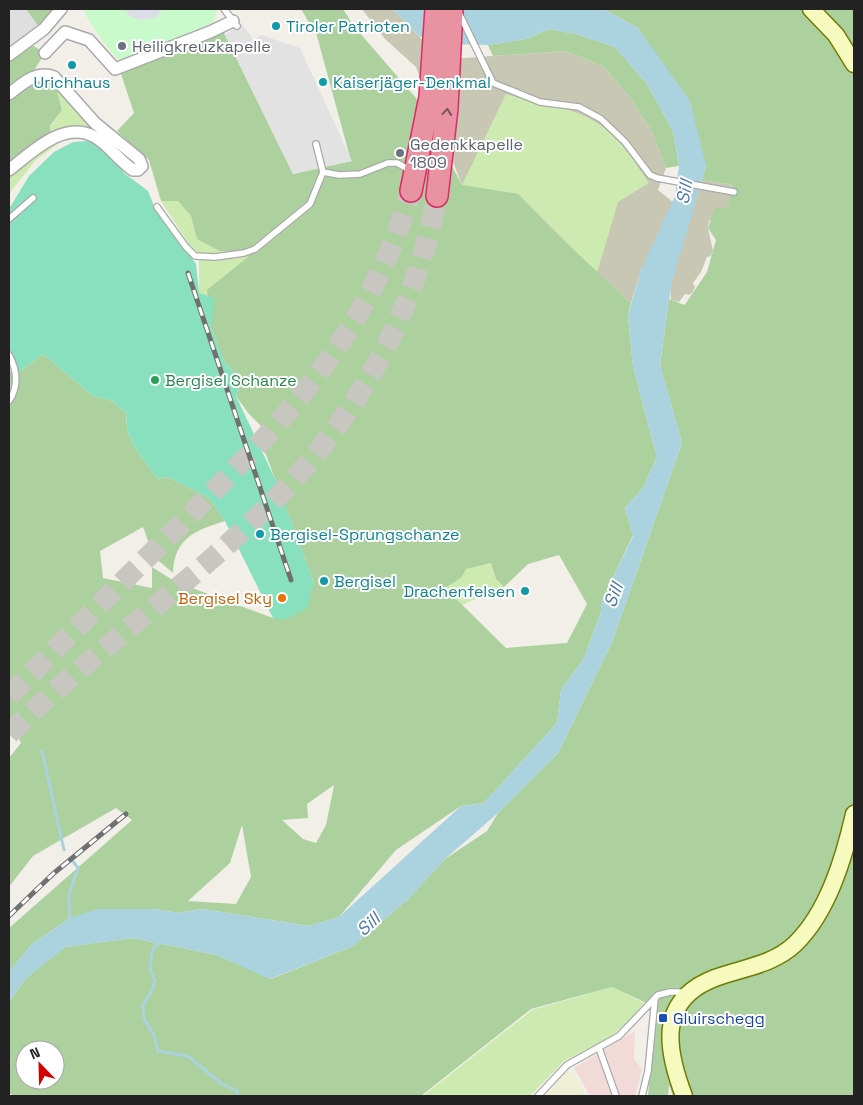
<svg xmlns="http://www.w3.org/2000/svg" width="863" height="1105" font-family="'Space Grotesk',sans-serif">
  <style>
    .residential { fill: #e0dfdf }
    .commercial { fill: #f2dad9 }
    .construction { fill: #c7c7b4 }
    .farmland { fill: #eef0d5 }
    .grass { fill: #cdebb0 }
    .forest { fill: #add19e; fill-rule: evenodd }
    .park { fill: #c8facc }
    .pitch { fill: #88e0be }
    .parking { fill: #e2e2e2 }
    .plaza { fill: #dddde8 }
    .water { fill: #aad3df }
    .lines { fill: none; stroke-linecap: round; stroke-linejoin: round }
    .stream { stroke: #aad3df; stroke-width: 3 }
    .highway-tunnel { stroke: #c8c6c1; stroke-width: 21; stroke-dasharray: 21 11; stroke-linecap: butt }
    .lane-casing { stroke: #a9a9a9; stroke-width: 8 }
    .street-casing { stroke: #a9a9a9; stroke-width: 14 }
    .secondary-casing { stroke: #707d05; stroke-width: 19 }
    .highway-casing { stroke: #dc2a67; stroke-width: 24 }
    .lane { stroke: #fff; stroke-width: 5.5 }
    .street { stroke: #fff; stroke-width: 11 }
    .secondary { stroke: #f7fabf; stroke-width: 16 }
    .highway { stroke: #e892a2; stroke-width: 21 }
    .rail-casing { stroke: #707070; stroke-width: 5 }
    .rail { stroke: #fff; stroke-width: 3; stroke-dasharray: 9; stroke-linecap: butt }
    .oneway { stroke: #7b545c }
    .culture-dot { fill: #0f9aa8; stroke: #fff; stroke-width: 2 }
    .worship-dot { fill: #6b7280; stroke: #fff; stroke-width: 2 }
    .leisure-dot { fill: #2e9e5b; stroke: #fff; stroke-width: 2 }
    .food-dot { fill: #e8710a; stroke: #fff; stroke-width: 2 }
    .transit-dot { fill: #1a4fb4; stroke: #fff; stroke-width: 2 }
    .labels { text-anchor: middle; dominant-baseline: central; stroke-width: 4; stroke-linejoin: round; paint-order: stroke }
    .culture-label { font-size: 16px; fill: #0d838f; stroke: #fff; text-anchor: start }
    .worship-label { font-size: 16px; fill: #5b616d; stroke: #fff; text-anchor: start }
    .leisure-label { font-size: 16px; fill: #27864d; stroke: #fff; text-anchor: start }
    .food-label { font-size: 16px; fill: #c56008; stroke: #fff; text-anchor: end }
    .transit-label { font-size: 16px; fill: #164399; stroke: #fff; text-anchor: start }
    .water-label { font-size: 18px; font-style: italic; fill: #4a7aab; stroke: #fff }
  </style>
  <rect width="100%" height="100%" fill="#f2efe9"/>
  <!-- residential -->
  <polygon class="residential" points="9,9 29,9 44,29 9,55"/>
  <!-- commercial -->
  <polygon class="commercial" points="635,1031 634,1059 642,1069 635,1096 590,1096 574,1068"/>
  <!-- construction -->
  <polygon class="construction" points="362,9 393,9 430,48 450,59 566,51 604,67 628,95 651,130 666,168 658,190 690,216 702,180 733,185 727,210 709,221 708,228 713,251 711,256 707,257 701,272 693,283 695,287 692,293 689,295 685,294 679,302 671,300 670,286 641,270 631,303 597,273 462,185 416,67 385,39"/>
  <!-- farmland -->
  <polygon class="farmland" points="572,1070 586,1096 545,1096 567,1073"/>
  <!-- grass -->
  <g class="grass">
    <polygon points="55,83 89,123 90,128 75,128 50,137 50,127 62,110"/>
    <path d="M506,94c32,8 68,13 96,32 20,14 33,37 47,57l-31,19 -21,71 -79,-79 -56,-9z"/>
    <polygon points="66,138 35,161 9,194 9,170 43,145"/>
    <polygon points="161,201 178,201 191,216 197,239 219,251 234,251 249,256 208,290 211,328 199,293 199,260"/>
    <polygon points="491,563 496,579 504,587 462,605 445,587 461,578 465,569"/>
    <polygon points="612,987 644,1003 624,1026 607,1039 564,1061 530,1096 423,1096 532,1010"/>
  </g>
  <!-- forest -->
  <g class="forest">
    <polygon points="26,9 56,9 39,27"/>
    <path d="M301,9h42l10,16 63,73 46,87 56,9 31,33 82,76 -3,12 5,52 24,90 -14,31 -18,20 8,27 -32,68v9l-17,46 -23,32 -4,33 -73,80 -23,3 -65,44 -57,67 -30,9 -107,-17 -24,4 -22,-4 -86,9 -39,27 -22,27v-44l123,-108 -16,-12 -83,48 -24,31v-129l12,-15 -3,-6 -9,-6v-359h10l24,-18 50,42 19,5 15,12c-4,26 17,46 31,66l10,-2 41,21 16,23c-29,9 -51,17 -52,52l-19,-16 -11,-30 -43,24 3,27 49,10v-21l24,15 97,36 41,-35 -49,-131 10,-12 -26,-26 -13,-18 3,-10 -4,-13 -10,-10 -14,-35 -4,-38 42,-34 -15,-5h-15l-22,-12 -6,-23 -13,-15h-17l-12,-41 -32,-29 17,-18 -13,-39 6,-10 83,-32 14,1 69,141 58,-13 -34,-125zM559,555l28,49 -20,39 -61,5 -61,-60 16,-10 5,-9 25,-6 5,16 8,8 24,-23zM334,785l-8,40 -10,18 -13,-4 -21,-19 26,-2 -1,-14zM242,825l9,52 -15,27 -48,-3 42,-38z"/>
    <path d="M603,9h251v1087h-181l-4,-11 -1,11h-20l7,-89 -43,-20 -81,22 -110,87h-408l-4,-4v-90l16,-23 40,-32 68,-9 84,17 54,24 82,-33 54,-46 38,-41 42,-28 11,-18 60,-60 54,-111 70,-199 -22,-78 9,-66 15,6 2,-2 21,-31 9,-32 -8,-12 7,-21 12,2 6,-24 -31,-5 4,-14 -68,-138zM25,1050h30v30h-30z"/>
    <polygon points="549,29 576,34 615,47 647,84 673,131 679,166 666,168 651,130 628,95 604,67 566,51 493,56 488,45 526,39"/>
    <polygon points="27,42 45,53 28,80 9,94 9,55"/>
    <polygon points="46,80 55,83 62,110 50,126 50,137 13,163 9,163 9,98 29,85"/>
  </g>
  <!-- park -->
  <path class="park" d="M83,9h41l3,4h33l3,-4h54v3l-7,20 -89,29 -3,-1c-13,-17 -27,-32 -35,-51z"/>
  <!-- pitch -->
  <path class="pitch" d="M88,141l9,3 22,19 5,10 24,18 6,15 42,58 3,29 16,5 -4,30 14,35 10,10 4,13 -3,10 40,85 38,102 -7,25 -23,12 -11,-2 -48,-97 -16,-23 -41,-21 -10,2c-14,-20 -35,-40 -31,-66l-15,-12 -19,-5 -50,-42 -24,18 -10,-23v-140l20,-33 25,-24 19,-10z"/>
  <!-- parking -->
  <polygon class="parking" points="241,23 254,41 261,35 300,48 352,161 293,174 225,35"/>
  <!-- plaza -->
  <polygon class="plaza" points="124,9 163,9 155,18 141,20 130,16"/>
  <!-- water -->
  <polygon class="water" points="393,9 603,9 638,28 690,101 706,166 671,286 660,364 682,443 612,642 558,753 498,813 445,859 407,900 353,946 270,979 217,955 133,938 66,947 25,979 9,1002 9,972 31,945 70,918 97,909 156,909 178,913 202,909 309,926 339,917 461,806 484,803 557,723 561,690 584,658 601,612 601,603 633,536 625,508 643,488 657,457 633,367 628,315 641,270 675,196 679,166 673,131 647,84 615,47 576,34 549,29 526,39 488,45 437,44 419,36"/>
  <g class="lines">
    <!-- stream -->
    <g class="stream">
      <polyline points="42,751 64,850"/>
      <polyline points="70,921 69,894 78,868 72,860"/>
      <polyline points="162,942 155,946 152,953 150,968 155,981 152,990 143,1005 144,1019 154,1035 158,1051 188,1056 222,1084 237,1091 238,1096"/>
    </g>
    <!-- highway-tunnel -->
    <g class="highway-tunnel">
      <path d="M9,696c55,-56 110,-111 166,-166 106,-106 192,-191 236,-339"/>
      <path d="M9,734c87,-86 190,-155 275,-244 77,-81 133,-183 153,-294"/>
    </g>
    <defs>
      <g id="lane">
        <polyline points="224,9 237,26"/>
        <polyline points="459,13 493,83 540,102 579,107 601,119 625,142 650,175 657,178 734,192"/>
        <polyline points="316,144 323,172 339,175 360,174 388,163 397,163 410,170"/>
        <polyline points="157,207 186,247 195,256 215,257 244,253 255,249 310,204 323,172"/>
        <polyline points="9,219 33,198"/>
        <path d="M9,355c8,15 10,31 0,46"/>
        <polyline points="599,1048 616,1096"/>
        <polyline points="538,1096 567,1065 619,1036 658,995 670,992 687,992"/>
        <polyline points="642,1096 648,1071 655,998"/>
      </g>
      <g id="street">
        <polyline points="45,53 65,32 89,40 115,69 210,32 233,21"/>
        <polyline points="9,55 44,29 61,9"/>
        <path d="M9,94c13,-10 27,-24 45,-17l41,46 44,36 3,7 -4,4h-5c-14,-9 -24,-25 -38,-33 -31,-18 -64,16 -86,33"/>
      </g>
      <g id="secondary">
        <polyline points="811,9 836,35 854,64"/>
        <path d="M684,1096c-18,-47 -27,-96 31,-118 27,-10 58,-13 80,-34 33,-32 49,-86 59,-130"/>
      </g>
      <g id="highway">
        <polyline points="411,191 430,97 436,9"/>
        <polyline points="437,196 447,108 452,9"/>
      </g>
    </defs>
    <!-- lane casing -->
    <use href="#lane" class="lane-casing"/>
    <!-- street casing -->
    <use href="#street" class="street-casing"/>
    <!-- secondary casing -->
    <use href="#secondary" class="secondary-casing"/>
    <!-- highway casing -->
    <use href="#highway" class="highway-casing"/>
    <!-- lane -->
    <use href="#lane" class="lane"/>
    <!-- street -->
    <use href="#street" class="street"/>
    <!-- secondary -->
    <use href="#secondary" class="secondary"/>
    <!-- highway -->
    <use href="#highway" class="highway"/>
    <defs>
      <g id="rail">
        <polyline points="188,273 291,580"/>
        <polyline points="9,916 54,873 126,814"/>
      </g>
    </defs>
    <!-- rail casing -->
    <use href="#rail" class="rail-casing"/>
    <!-- rail -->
    <use href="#rail" class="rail"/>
  </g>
  <!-- one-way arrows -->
  <defs><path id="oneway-chevron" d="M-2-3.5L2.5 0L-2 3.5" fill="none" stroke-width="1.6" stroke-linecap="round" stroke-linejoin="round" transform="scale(1.25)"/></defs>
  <use class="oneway" href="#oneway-chevron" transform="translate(447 112) rotate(-85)"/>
  <!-- markers -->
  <g class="culture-dot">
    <circle cx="276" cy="26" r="5"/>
    <circle cx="72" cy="65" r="5"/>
    <circle cx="323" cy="82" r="5"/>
    <circle cx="260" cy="534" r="5"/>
    <circle cx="324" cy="581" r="5"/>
    <circle cx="525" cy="591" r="5"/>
  </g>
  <g class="worship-dot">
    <circle cx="122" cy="46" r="5"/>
    <circle cx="400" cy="153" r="5"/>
  </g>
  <circle class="leisure-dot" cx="155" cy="380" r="5"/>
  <circle class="food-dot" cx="282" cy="598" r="5"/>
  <rect class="transit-dot" x="658" y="1013" width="10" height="10" rx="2.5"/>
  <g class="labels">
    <!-- culture labels -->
    <g class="culture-label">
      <text x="286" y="26">Tiroler Patrioten</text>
      <text x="72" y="82" text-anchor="middle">Urichhaus</text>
      <text x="333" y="82">Kaiserjäger-Denkmal</text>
      <text x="270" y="534">Bergisel-Sprungschanze</text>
      <text x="334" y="581">Bergisel</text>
      <text x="515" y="591" text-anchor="end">Drachenfelsen</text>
    </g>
    <!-- worship labels -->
    <g class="worship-label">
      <text x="132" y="46">Heiligkreuzkapelle</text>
      <text x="410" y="144">Gedenkkapelle<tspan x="410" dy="18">1809</tspan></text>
    </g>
    <!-- leisure labels -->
    <g class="leisure-label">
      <text x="165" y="380">Bergisel Schanze</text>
    </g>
    <!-- food labels -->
    <g class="food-label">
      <text x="272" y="598">Bergisel Sky</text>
    </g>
    <!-- transit labels -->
    <g class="transit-label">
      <text x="673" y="1018">Gluirschegg</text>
    </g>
    <!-- water labels -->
    <g class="water-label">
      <text transform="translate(684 192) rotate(-80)">Sill</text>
      <text transform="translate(613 595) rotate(-69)">Sill</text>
      <text transform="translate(368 924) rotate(-43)">Sill</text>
    </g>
  </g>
  <!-- border -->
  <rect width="863" height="1105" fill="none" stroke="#222222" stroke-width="20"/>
  <!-- north arrow -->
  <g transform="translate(40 1065) rotate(337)"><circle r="24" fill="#ffffff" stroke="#a7a7a7"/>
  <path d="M0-4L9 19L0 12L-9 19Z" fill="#d40000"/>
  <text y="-8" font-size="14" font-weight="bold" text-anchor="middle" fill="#222222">N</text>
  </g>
</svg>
